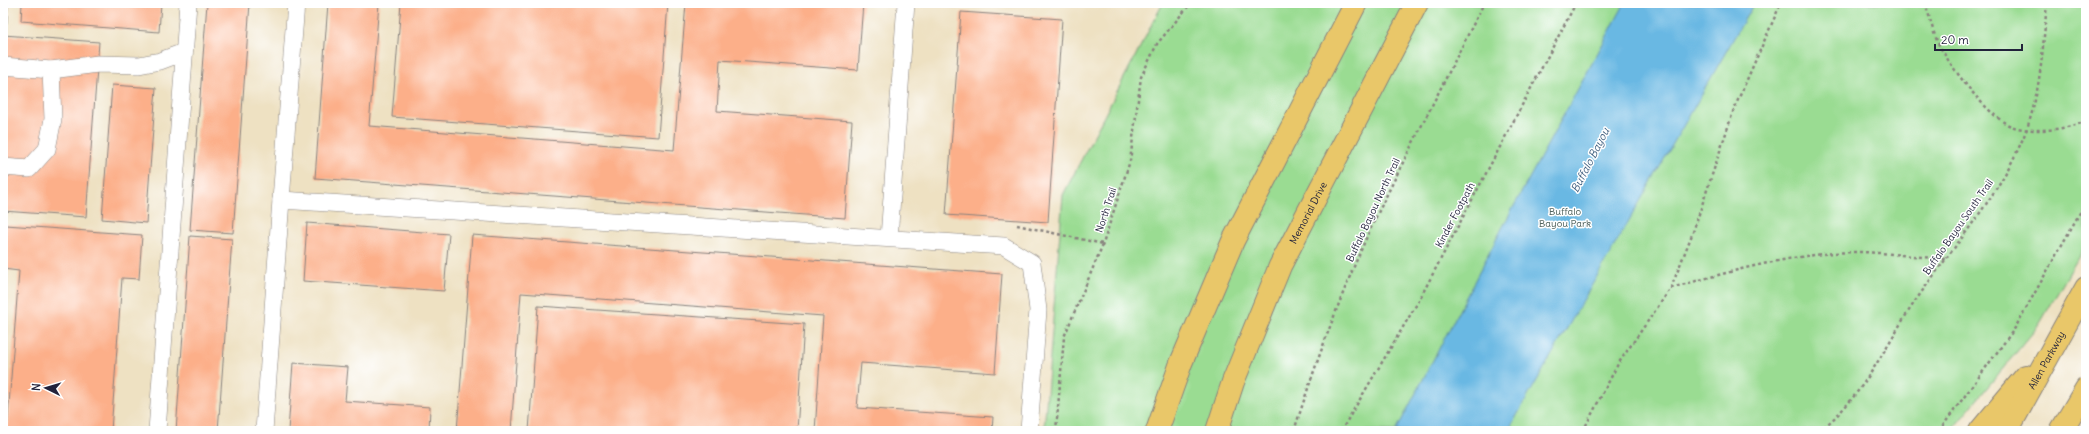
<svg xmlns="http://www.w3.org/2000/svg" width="2089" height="434" font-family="Delius,sans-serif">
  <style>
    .green { fill: #9adc92; stroke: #5e7f66 }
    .water { fill: #69b8e3; stroke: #466d8f }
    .building { fill: #fcaf89 }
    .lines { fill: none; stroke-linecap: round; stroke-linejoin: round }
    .service-casing { stroke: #88827e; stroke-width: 18 }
    .primary-casing { stroke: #88827e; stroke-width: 24 }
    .path { stroke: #88827e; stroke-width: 2.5; stroke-dasharray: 3 3; stroke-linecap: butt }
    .service { stroke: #fff; stroke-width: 17 }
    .primary { stroke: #e9c769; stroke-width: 22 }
    .labels { text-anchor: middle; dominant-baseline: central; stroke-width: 3; stroke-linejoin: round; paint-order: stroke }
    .street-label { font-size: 10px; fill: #22223b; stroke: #fff }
    .park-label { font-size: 10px; fill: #465a55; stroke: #fff }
    .water-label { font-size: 11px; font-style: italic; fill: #3e5e7e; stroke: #fff }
  </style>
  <rect width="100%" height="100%" fill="#fff"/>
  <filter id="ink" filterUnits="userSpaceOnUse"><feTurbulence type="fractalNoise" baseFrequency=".025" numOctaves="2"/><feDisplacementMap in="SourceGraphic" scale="8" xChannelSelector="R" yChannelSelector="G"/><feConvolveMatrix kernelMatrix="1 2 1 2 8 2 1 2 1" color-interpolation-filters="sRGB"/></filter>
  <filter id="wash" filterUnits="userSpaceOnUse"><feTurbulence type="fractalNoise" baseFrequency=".012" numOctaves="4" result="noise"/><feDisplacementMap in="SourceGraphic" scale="16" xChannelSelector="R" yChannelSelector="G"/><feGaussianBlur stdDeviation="0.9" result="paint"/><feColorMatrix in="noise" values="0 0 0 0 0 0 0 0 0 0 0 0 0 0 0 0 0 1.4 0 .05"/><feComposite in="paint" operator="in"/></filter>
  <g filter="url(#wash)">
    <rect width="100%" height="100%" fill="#eee1c2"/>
    <!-- green -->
    <polygon class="green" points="1163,3 2086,3 2086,244 2039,325 1951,431 1044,431 1063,195"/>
    <!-- water -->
    <polygon class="water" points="1625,3 1754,3 1508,431 1396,431 1508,217"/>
    <g id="blocks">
      <!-- building -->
      <g class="building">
        <polygon points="3,3 8,3 7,23 3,22"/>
        <polygon points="22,3 161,3 159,32 21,21"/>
        <polygon points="207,3 250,3 233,233 190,230"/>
        <polygon points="328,3 379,3 369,126 674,150 686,3 863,3 858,70 720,60 717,111 852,121 845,218 315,178"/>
        <polygon points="401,3 668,3 658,137 392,117"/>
        <polygon points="961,12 1062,19 1048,222 946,215"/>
        <polygon points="3,35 99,42 86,217 3,211"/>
        <polygon points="112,85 156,88 146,223 102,219"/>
        <polygon points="307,223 449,234 444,291 303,281"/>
        <polygon points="6,225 142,235 139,279 122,278 111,431 7,431 19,271 3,269"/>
        <polygon points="472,235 1002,274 995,373 861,363 857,408 993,417 992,431 815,431 823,316 521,293 511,431 457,431"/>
        <polygon points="190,236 232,239 218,431 176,431"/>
        <polygon points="538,306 804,324 797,431 529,431"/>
        <polygon points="293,363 348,367 345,401 430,407 429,431 288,431"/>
      </g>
    </g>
  </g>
  <g filter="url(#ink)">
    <use href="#blocks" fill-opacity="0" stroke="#88827e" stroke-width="1"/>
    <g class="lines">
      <defs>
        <g id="service">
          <polyline points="3,66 51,70 53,119 47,149 29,169 3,167"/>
          <polyline points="51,70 98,64 139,65 160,61 184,52"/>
          <polyline points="281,200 296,3"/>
          <polyline points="889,238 906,3"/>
          <polyline points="157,431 188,3"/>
          <polyline points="264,431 281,200 1004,246 1032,263 1038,310 1029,431"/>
        </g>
        <g id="primary">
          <polyline points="1157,431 1181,363 1233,241 1356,3"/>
          <path id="s1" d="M1217,431l16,-49 47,-116 137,-263"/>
          <polyline points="1980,431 2026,376"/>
          <path id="s2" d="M2007,431l79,-143"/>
          <polyline points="2061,431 2086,389"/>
        </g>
      </defs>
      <!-- service casing -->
      <use href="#service" class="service-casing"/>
      <!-- primary casing -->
      <use href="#primary" class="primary-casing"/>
      <!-- path -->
      <g class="path">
        <path d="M1925,3c5,14 8,31 15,44 14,24 42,61 65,76 19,12 62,7 81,-2"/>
        <polyline points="1017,225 1103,244"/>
        <path d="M1671,288c61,-17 126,-36 189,-36 29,1 58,5 86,7"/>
        <polyline points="1056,431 1064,337 1103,244 1130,161 1141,77 1157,44 1191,3"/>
        <path d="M1294,431c23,-72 49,-143 81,-212 35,-72 73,-144 109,-216"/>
        <polyline points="1341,431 1418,302 1576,3"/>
        <polyline points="1583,431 1618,364 1671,288 1693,232 1734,109 1781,3"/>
        <path d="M1819,431c44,-33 65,-84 95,-128 38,-56 87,-108 112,-172 15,-40 17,-86 21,-128"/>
        <polyline points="1939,431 2015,328 2086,202"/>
      </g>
      <!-- service -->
      <use href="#service" class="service"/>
      <!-- primary -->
      <use href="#primary" class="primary"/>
    </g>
  </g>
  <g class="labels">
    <!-- street labels -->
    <g class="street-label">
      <text transform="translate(1106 210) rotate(-72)">North Trail</text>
      <text transform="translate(1373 210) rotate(-65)">Buffalo Bayou North Trail</text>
      <text stroke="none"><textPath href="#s1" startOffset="237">Memorial Drive</textPath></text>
      <text transform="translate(1455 215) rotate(-62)">Kinder Footpath</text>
      <text transform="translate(1958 227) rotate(-55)">Buffalo Bayou South Trail</text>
      <text stroke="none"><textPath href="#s2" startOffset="81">Allen Parkway</textPath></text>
    </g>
    <!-- park labels -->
    <g class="park-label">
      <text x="1565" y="211">Buffalo<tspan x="1565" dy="12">Bayou Park</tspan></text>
    </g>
    <!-- water labels -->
    <g class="water-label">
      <text transform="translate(1590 160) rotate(-63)">Buffalo Bayou</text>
    </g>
  </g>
  <!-- margin -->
  <rect width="2089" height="434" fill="none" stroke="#fff" stroke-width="16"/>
  <!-- north arrow -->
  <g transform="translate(46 388) rotate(275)" stroke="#ffffff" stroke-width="3" paint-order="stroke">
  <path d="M0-3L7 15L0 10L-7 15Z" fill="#22223b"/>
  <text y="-6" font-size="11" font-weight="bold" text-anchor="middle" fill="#22223b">N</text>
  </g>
  <!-- scale -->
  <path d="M1935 44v6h87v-6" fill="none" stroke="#22223b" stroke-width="2"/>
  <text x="1941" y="44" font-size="12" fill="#22223b" stroke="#ffffff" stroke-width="3" paint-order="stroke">20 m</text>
</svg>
